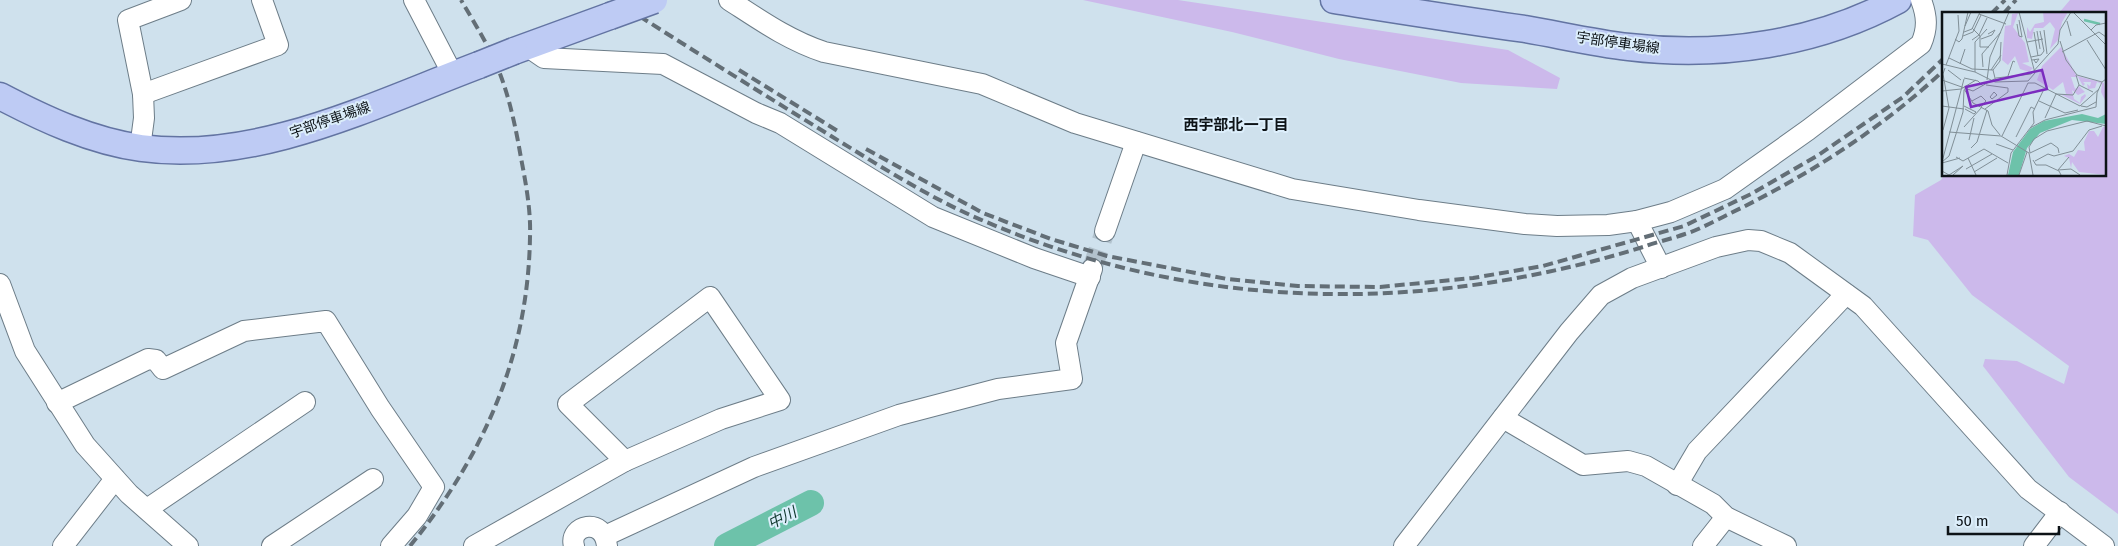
<svg xmlns="http://www.w3.org/2000/svg" width="2118" height="546" font-family="'Fira Sans','Noto Sans JP',sans-serif">
  <style>
    .green { fill: #ccb9eb }
    .lines { fill: none; stroke-linecap: round; stroke-linejoin: round }
    .river { stroke: #6dc2aa; stroke-width: 26 }
    .minor-tunnel { stroke: #b2c2cd; stroke-width: 20; stroke-dasharray: 20 10; stroke-linecap: butt }
    .minor-casing { stroke: #6d7d88; stroke-width: 22 }
    .major-casing { stroke: #6374a2; stroke-width: 29 }
    .minor { stroke: #fff; stroke-width: 20 }
    .major { stroke: #becbf4; stroke-width: 26 }
    .rail { stroke: #636e76; stroke-width: 4; stroke-dasharray: 10 5; stroke-linecap: butt }
    .major-bridge-casing { stroke: #6374a2; stroke-width: 29; stroke-linecap: butt }
    .major-bridge { stroke: #becbf4; stroke-width: 26 }
    .labels { text-anchor: middle; dominant-baseline: central; stroke-width: 4; stroke-linejoin: round; paint-order: stroke }
    .street-label { font-size: 14px; fill: #0d1317; stroke: #dceefb }
    .neighbourhood-label { font-size: 15px; font-weight: bold; fill: #0d1317; stroke: #dceefb }
    .water-label { font-size: 15px; font-style: italic; fill: #0f372d; stroke: #dceefb }
    .inset-river { fill: none; stroke: #6dc2aa; stroke-width: 2.5 }
    .inset-road { fill: none; stroke: #818f97; stroke-width: 1 }
    .view { fill: #7b2cbf; fill-opacity: 0.15; stroke: #7b2cbf; stroke-width: 2.5 }
    .inset-edge { fill: none; stroke: #0d1317; stroke-width: 2.5 }
  </style>
  <rect width="100%" height="100%" fill="#cfe1ed"/>
  <!-- green -->
  <g class="green">
    <polygon points="1083,0 1178,0 1508,50 1560,78 1557,89 1461,83 1339,59 1232,32"/>
    <polygon points="2070,0 2118,0 2118,514 2069,477 1983,366 1985,359 2017,361 2064,384 2069,366 1972,295 1928,240 1913,236 1915,195 1941,180 1944,175 2104,175 2104,14 2058,14"/>
  </g>
  <g class="lines">
    <!-- river -->
    <polyline class="river" points="727,546 811,503"/>
    <!-- minor-tunnel -->
    <polyline class="minor-tunnel" points="1092,269 1105,231"/>
    <defs>
      <g id="minor">
        <polyline points="414,0 453,75"/>
        <path d="M729,0c31,20 59,40 95,52l158,32 93,39 217,66 127,21 106,14 32,2 51,-1 29,-4 34,-9 54,-23 83,-59 113,-86c7,-16 6,-28 0,-44"/>
        <polyline points="528,47 544,58 663,64 756,113 780,123 933,217 1034,258 1090,277"/>
        <polyline points="143,94 278,45 262,0"/>
        <polyline points="140,148 144,118 143,94 128,20 181,0"/>
        <polyline points="1637,221 1661,268"/>
        <polyline points="1105,231 1136,142"/>
        <polyline points="0,284 25,351 85,445 129,494 188,546"/>
        <polygon points="710,297 780,400 721,419 625,461 568,404"/>
        <polyline points="57,403 148,359 156,360 163,369 244,331 326,321 380,408 434,487 417,516 391,546"/>
        <polyline points="1503,418 1583,465 1628,461 1646,466 1713,504 1726,517 1786,546"/>
        <polyline points="1677,485 1697,451 1846,294"/>
        <polyline points="147,509 305,402"/>
        <polyline points="605,536 754,467 899,415 998,389 1072,379 1066,343 1092,269"/>
        <polyline points="63,546 115,479"/>
        <polyline points="272,546 373,479"/>
        <polyline points="474,546 625,461"/>
        <path d="M574,546c-6,-21 30,-30 33,0"/>
        <polyline points="1404,546 1569,332 1601,295 1632,278 1716,247 1748,240 1761,241 1790,253 1863,306 2028,489 2104,546"/>
        <polyline points="1703,546 1726,517"/>
        <polyline points="2034,546 2060,512"/>
      </g>
      <g id="major">
        <path d="M1334,0c64,10 127,20 191,29 35,6 69,14 104,18 91,11 188,-3 269,-47"/>
        <polyline points="514,51 610,16"/>
        <path d="M0,96c44,23 91,45 141,52 115,16 232,-43 338,-83"/>
      </g>
    </defs>
    <!-- minor casing -->
    <use href="#minor" class="minor-casing"/>
    <!-- major casing -->
    <use href="#major" class="major-casing"/>
    <!-- minor -->
    <use href="#minor" class="minor"/>
    <!-- major -->
    <use href="#major" class="major"/>
    <!-- rail -->
    <g class="rail">
      <path d="M614,0c72,46 144,91 217,136 49,30 100,63 153,85 212,91 440,94 659,26 13,-5 28,-8 42,-13 16,-5 31,-14 46,-21 76,-37 150,-84 212,-142"/>
      <polyline points="1991,14 2005,0"/>
      <polyline points="2003,14 2016,0"/>
      <polyline points="739,70 841,133"/>
      <polyline points="866,149 983,213 1051,239 1107,256 1227,279 1298,286 1380,287 1473,278 1543,266 1684,226 1751,194 1817,156 1903,97 1943,59"/>
      <path d="M410,546c74,-91 118,-190 120,-309 1,-26 -4,-53 -9,-79 -6,-35 -14,-73 -30,-105 -9,-18 -20,-36 -30,-53"/>
    </g>
    <defs>
      <g id="major-bridge">
        <polyline points="610,16 654,0"/>
        <polyline points="479,65 514,51"/>
      </g>
    </defs>
    <!-- major-bridge casing -->
    <use href="#major-bridge" class="major-bridge-casing"/>
    <!-- major-bridge -->
    <use href="#major-bridge" class="major-bridge"/>
  </g>
  <g class="labels">
    <!-- street labels -->
    <g class="street-label">
      <text transform="translate(1618 43) rotate(8)">宇部停車場線</text>
      <text transform="translate(330 120) rotate(-19)">宇部停車場線</text>
    </g>
    <!-- neighbourhood labels -->
    <g class="neighbourhood-label">
      <text x="1236" y="125">西宇部北一丁目</text>
    </g>
    <!-- water labels -->
    <g class="water-label">
      <text transform="translate(782 518) rotate(-27)">中川</text>
    </g>
  </g>
  <!-- overview -->
  <g transform="translate(1942 12)">
    <rect width="164" height="164" fill="#cfe1ed"/>
    <path d="M101,0h25l-6,10 -4,18 -8,9 5,-20 -5,-7 -7,6h-9l-2,11 -5,-1v-11l3,5 5,-8 9,-2zM76,1l-5,14 12,16 4,19 -7,1 11,5 -4,4 -9,-3 -5,-13 -7,9 -6,-5 3,-34 6,-1 1,-11zM119,35l16,29 27,7 2,19 -5,-10 1,-8 -5,-2 -2,6 -7,1 -1,-5 3,2 1,-4h-8l2,2 -2,2 -5,-9h-7l4,12 4,-3 6,6 -7,3 -6,-5 2,9 6,4 1,-6 4,-3 1,2 -6,8 -20,-10h6l-3,-12 -10,8 -16,-10 5,-14zM161,115h3v48l-27,-3 -7,-10 -1,6 -2,-10 -5,-2 5,-2 5,3 4,-7 7,1 -1,-9 5,-11h5l4,6z" fill="#ccb9eb"/>
    <path d="M140,102l16,4 8,-4v10l-34,-4 -32,13 -13,15 -8,27h-11l5,-23 17,-23 14,-8z" fill="#6dc2aa"/>
    <path class="inset-river" d="M142,8l16,4"/>
    <path class="inset-road" d="M131,0l33,33M37,2l27,10M77,8l3,17M125,9l4,15M75,12l2,12 3,1M23,14l6,-14M30,16l8,8v11h9M45,17l-12,13v30l20,10 33,-1 7,-8 -16,-61M102,18l3,24M149,18l5,-5 10,-2M95,19l3,18M22,20l8,-3 8,-17M92,20l4,24M21,24l10,-4 8,-17M13,27l4,3 3,-3 6,-27M39,27l11,-4 3,-5 -7,4M30,28l7,-5 8,-17M145,28l19,30M118,29l6,19 11,15 25,7 4,-3M85,30l16,-3M120,40l37,-20 7,5M89,45l10,-2 3,-4 -4,-20M7,46l23,11 21,1M90,48l7,-1 -3,4 -2,-3M0,52l33,8M18,52l5,-15M4,53l13,-34 -1,-16M41,55l-1,-13 19,-22M6,58l13,10M49,58l10,-15M66,64l5,-15 2,1M22,66l14,3 5,5M53,66l-2,-8 7,-9 1,-19M0,68l31,11 23,-13 35,-4 27,-30 2,-14 11,-18M45,68l3,-23 19,-45M86,71h7l45,23M44,73l22,3M137,73l14,7M22,77l9,14 15,8 4,14 8,10M0,79l19,-2 15,-9M52,80l3,3 -5,4 -2,-2zM114,82l17,1 6,-10 -3,-10M30,89l9,-5 5,5 -5,6M97,89l26,12 13,-3M0,94l22,3M22,94l12,6 -2,2 -9,-5M138,94l19,-17M139,94l6,1 9,-5M43,97l23,-17v-4M103,106l11,-24M22,115l18,-20M88,116l15,-8 51,-13 1,-14 5,-11M1,118l6,-22 -6,-34 2,-6M7,120l52,4 28,17 4,22M60,124l26,-53M74,125l15,-30 4,2M27,128l5,-22M54,132l17,6M29,136l6,-6 10,-32M88,141l-1,-6 5,-8 13,-8 40,-10 19,5M88,141l21,-10 7,5 1,5M14,145l7,4 21,-12 24,14M127,145l-11,13 13,-1 9,6M26,146l8,17M91,148l3,5h10l13,6 2,4M93,149l13,-7 6,2 19,-5 16,-21 13,-4M0,150l7,-6 14,-44 1,-22M0,150l22,-83M0,151l18,-5M24,157l26,-15M0,159l7,4 14,-9 -10,9M32,160l23,-14M65,163l4,-22 23,-30 -1,-11 11,-23M77,163l8,-23"/>
    <path class="view" d="M100,58l5,19 -76,18 -5,-20z"/>
    <rect width="164" height="164" class="inset-edge"/>
  </g>
  <!-- scale -->
  <path d="M1948 526v8h111v-8" fill="none" stroke="#0d1317" stroke-width="2.5"/>
  <text x="1956" y="526" font-size="15" fill="#0d1317" stroke="#dceefb" stroke-width="4" paint-order="stroke">50 m</text>
</svg>
